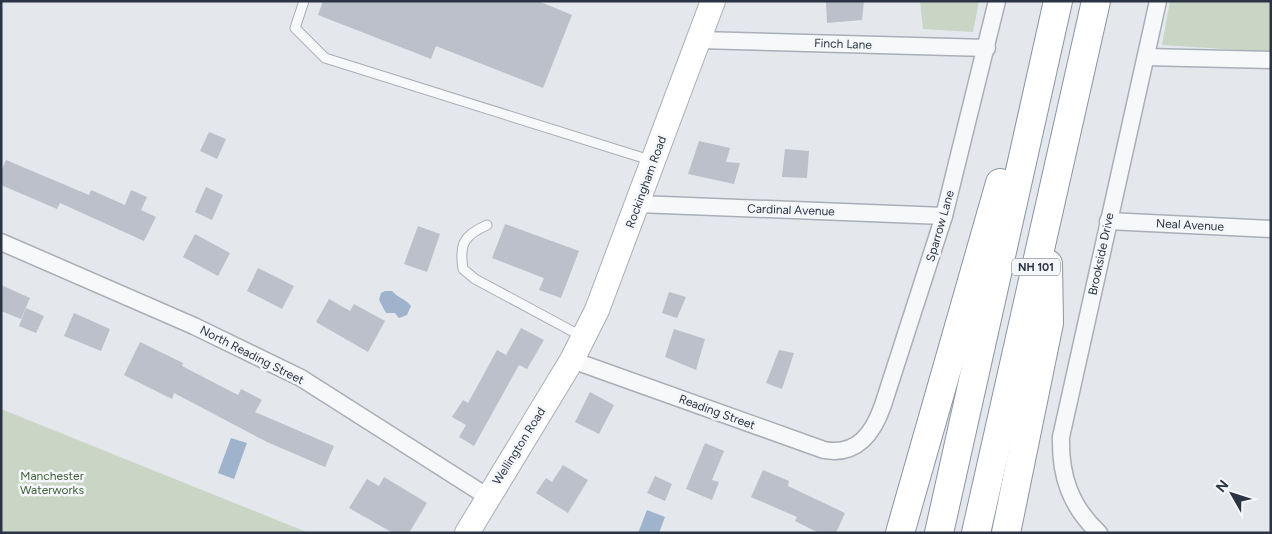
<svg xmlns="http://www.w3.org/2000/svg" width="1272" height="534" font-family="Figtree,sans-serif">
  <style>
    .green { fill: #c9d6c5 }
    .water { fill: #9fb4cc }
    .building { fill: #bbc0ca }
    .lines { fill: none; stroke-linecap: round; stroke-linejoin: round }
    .lane-casing { stroke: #a9aeb7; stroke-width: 11 }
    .street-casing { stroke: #a9aeb7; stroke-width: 19 }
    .secondary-casing { stroke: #a9aeb7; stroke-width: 26 }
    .highway-casing { stroke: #8b94a3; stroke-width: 30 }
    .lane { stroke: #f7f8fa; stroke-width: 9 }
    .street { stroke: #f7f8fa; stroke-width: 16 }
    .secondary { stroke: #fff; stroke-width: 24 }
    .highway { stroke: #fff; stroke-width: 28 }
    .labels { text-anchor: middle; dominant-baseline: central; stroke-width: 5; stroke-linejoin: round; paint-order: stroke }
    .shield { fill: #f4f6f9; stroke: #676e7b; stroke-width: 1 }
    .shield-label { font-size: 11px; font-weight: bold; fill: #2b3445 }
    .street-label { font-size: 12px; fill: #2b3445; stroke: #f4f6f9 }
    .park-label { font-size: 12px; fill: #3f6138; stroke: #f4f6f9 }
  </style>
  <rect width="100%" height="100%" fill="#e4e7ec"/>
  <!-- green -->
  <g class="green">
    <polygon points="920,1 979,1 973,32 923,29"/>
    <polygon points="1170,1 1271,1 1271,52 1162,45"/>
    <polygon points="1,409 309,533 1,533"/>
  </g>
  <!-- water -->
  <g class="water">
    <path d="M385,291h7c6,7 14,8 19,15l-4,9 -8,3 -4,-5h-9l-7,-13 2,-7z"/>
    <polygon points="231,438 247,443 234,479 218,473"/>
    <polygon points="647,510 665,517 659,533 638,533"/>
  </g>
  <!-- building -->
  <g class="building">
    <polygon points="323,1 538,1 572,15 543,88 436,46 431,59 318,15"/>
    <polygon points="826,1 864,1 862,20 827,23"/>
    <polygon points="209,132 226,139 217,159 200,151"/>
    <polygon points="699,141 730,148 726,162 740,163 734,184 688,174"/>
    <polygon points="785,149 809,151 807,178 782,177"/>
    <polygon points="6,160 89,195 91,190 125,205 131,190 147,197 141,210 156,217 144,241 60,203 57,209 1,185 1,172"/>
    <polygon points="206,187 223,195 212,220 195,212"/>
    <polygon points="505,224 579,251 561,298 539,290 544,278 492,258"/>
    <polygon points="418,226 440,234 427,272 404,264"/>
    <polygon points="195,234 230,253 218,276 183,257"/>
    <polygon points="258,268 294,286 282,309 247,291"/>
    <polygon points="1,285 30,298 21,319 1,311"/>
    <polygon points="669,292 686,297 677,318 662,313"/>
    <polygon points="329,299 350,311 354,304 385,321 368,352 316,322"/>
    <polygon points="26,308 44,316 36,333 19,326"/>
    <polygon points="74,313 110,329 101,351 64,336"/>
    <polygon points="521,328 544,340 527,369 519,365 474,446 459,437 466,425 452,417 463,400 468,403 497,350 506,355"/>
    <polygon points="674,329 705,339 696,370 665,357"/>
    <polygon points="140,342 183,363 182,366 238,395 241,389 262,400 255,412 334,446 325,467 267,442 174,393 172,399 124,375"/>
    <polygon points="779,350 794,353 782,389 766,383"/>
    <polygon points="590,392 614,405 599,434 575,422"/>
    <polygon points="705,443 724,451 712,480 719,482 712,500 686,489"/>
    <polygon points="563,465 588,480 568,513 536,493 546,478 552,482"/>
    <polygon points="763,470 789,481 788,486 845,513 836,533 819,533 795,521 797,517 751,497"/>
    <polygon points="655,476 672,484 665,501 647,493"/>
    <polygon points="384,477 427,503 409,533 393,533 349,508 367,479 379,486"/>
  </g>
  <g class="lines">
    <defs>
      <g id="lane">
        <polyline points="304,1 295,28 325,58 653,161"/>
        <path d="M487,225c-23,10 -28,19 -24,44l12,10 108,58"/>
      </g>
      <g id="street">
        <polyline points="699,40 987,48"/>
        <polyline points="1146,57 1271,60"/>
        <polyline points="638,204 944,216"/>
        <polyline points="1108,221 1271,229"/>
        <polyline points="1,242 194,326 301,378 488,497"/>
        <path d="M572,360l252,90c33,6 49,-16 59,-45l61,-189 53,-215"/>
        <path d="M1099,533c-29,-27 -39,-58 -38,-96l97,-436"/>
      </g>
      <polyline id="secondary" points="467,533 572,360 597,310 713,1"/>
      <g id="highway">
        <polyline points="900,533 1000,183"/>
        <polyline points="939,533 1058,1"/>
        <polyline points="976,533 1096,1"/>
        <polyline points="1006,533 1049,323 1048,264"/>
      </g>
    </defs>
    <!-- lane casing -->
    <use href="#lane" class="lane-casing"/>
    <!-- street casing -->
    <use href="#street" class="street-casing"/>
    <!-- secondary casing -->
    <use href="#secondary" class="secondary-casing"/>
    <!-- highway casing -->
    <use href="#highway" class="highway-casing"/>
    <!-- lane -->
    <use href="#lane" class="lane"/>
    <!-- street -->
    <use href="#street" class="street"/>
    <!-- secondary -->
    <use href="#secondary" class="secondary"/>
    <!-- highway -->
    <use href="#highway" class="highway"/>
  </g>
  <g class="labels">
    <!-- shield labels -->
    <rect class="shield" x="1012" y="258.5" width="48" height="17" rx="4"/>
    <g class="shield-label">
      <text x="1036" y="267">NH 101</text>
    </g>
    <!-- street labels -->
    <g class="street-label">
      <text transform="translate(843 44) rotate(2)">Finch Lane</text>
      <text transform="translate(646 182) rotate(-70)">Rockingham Road</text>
      <text transform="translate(791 210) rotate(2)">Cardinal Avenue</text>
      <text transform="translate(1190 225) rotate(3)">Neal Avenue</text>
      <text transform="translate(940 226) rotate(-74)">Sparrow Lane</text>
      <text transform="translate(1101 254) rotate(-78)">Brookside Drive</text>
      <text transform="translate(252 355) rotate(27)">North Reading Street</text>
      <text transform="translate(717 412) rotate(20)">Reading Street</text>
      <text transform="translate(519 446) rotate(-58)">Wellington Road</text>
    </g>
    <!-- park labels -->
    <g class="park-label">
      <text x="52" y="476">Manchester<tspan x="52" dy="14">Waterworks</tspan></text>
    </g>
  </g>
  <!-- border -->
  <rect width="1272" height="534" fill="none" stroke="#2b3445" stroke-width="5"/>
  <!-- north arrow -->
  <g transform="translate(1232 494) rotate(309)" stroke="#f4f6f9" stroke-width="4" paint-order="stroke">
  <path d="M0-4L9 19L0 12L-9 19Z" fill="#2b3445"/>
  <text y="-8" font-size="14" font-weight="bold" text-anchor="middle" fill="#2b3445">N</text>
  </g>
</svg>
